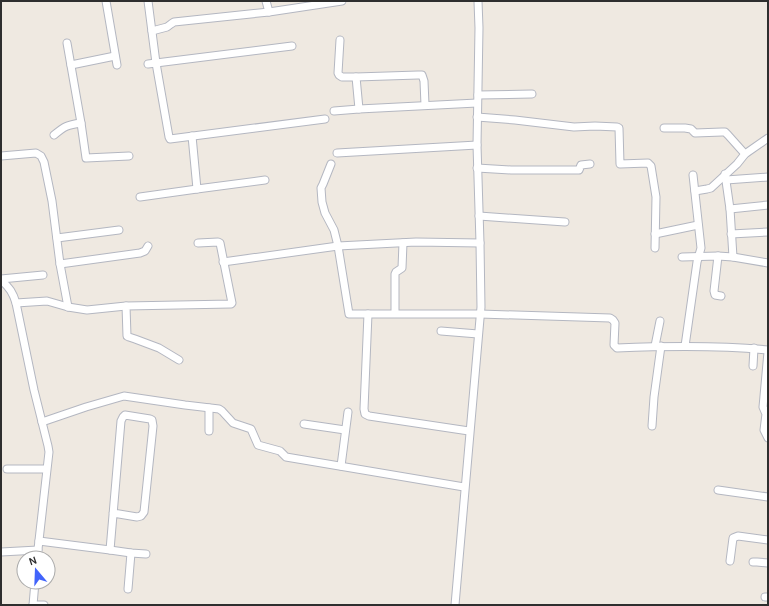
<svg xmlns="http://www.w3.org/2000/svg" width="769" height="606" font-family="Karla,sans-serif">
  <style>
    .lines { fill: none; stroke-linecap: round; stroke-linejoin: round }
    .minor-casing { stroke: #b4b7c1; stroke-width: 9 }
    .minor { stroke: #fff; stroke-width: 7 }
  </style>
  <rect width="100%" height="100%" fill="#efe9e1"/>
  <g class="lines">
    <defs>
      <g id="minor">
        <polyline points="106,1 117,65"/>
        <polyline points="148,1 156,63 169,137 170,139 325,119"/>
        <polyline points="266,1 269,12"/>
        <polyline points="152,31 167,27 171,24 174,22 269,12 342,1"/>
        <polyline points="340,40 338,73 339,75 342,77 356,77 418,75 422,75 424,81 425,105"/>
        <polyline points="67,43 81,123 86,158 129,156"/>
        <polyline points="148,64 292,46"/>
        <polyline points="71,65 115,56"/>
        <polyline points="356,77 359,109"/>
        <polyline points="478,95 532,94"/>
        <polyline points="334,111 359,109 477,103"/>
        <polyline points="477,117 515,120 574,127 595,126 617,127 619,128 620,164 648,163 651,166 656,197 655,248"/>
        <polyline points="664,128 685,128 691,129 695,133 722,132 725,132 728,135 745,154"/>
        <path d="M54,135c11,-9 13,-10 27,-12"/>
        <polyline points="337,153 477,145"/>
        <polyline points="1,156 36,153 41,156 44,162 52,201 60,264 68,307"/>
        <path d="M331,164l-8,20 -2,4 1,14 3,11 9,17 4,16 11,68h131l130,4 3,2 2,3 -1,22 3,3c50,-2 101,-3 151,2"/>
        <polyline points="477,168 511,170 579,170 581,165 590,164"/>
        <polyline points="725,174 730,209 733,257"/>
        <polyline points="726,180 768,177"/>
        <polyline points="197,189 265,180"/>
        <polyline points="695,191 707,189 711,188 737,164 745,154 768,138"/>
        <polyline points="140,197 197,189 192,136"/>
        <polyline points="730,209 768,205"/>
        <polyline points="479,216 565,222"/>
        <polyline points="655,234 698,225"/>
        <polyline points="731,234 768,232"/>
        <polyline points="57,238 119,230"/>
        <polyline points="718,256 714,291 715,295 721,296"/>
        <polyline points="682,257 718,256 733,257 768,263"/>
        <polyline points="223,262 338,246 416,242 480,243"/>
        <polyline points="60,264 140,253 145,251 148,246"/>
        <polyline points="1,279 43,275"/>
        <path d="M1,280c9,8 12,13 15,23l18,87 14,56 1,6 -12,106"/>
        <polyline points="16,303 47,301 68,307 87,310 126,306"/>
        <polyline points="395,313 395,274 396,272 402,268 403,243"/>
        <polyline points="368,314 364,409 365,414 369,416 469,431"/>
        <polyline points="441,331 478,334"/>
        <polyline points="655,346 660,321"/>
        <polyline points="685,346 697,262 701,248 693,175"/>
        <polyline points="768,352 763,407 766,414 764,430 768,438"/>
        <polyline points="179,360 159,348 135,339 129,337 127,336 126,306 231,304 232,303 220,243 218,242 198,243"/>
        <polyline points="753,366 754,348"/>
        <polyline points="209,408 209,431"/>
        <polyline points="42,422 86,407 124,396 185,405 219,409 222,411 233,423 251,429 258,445 280,451 286,457 464,487"/>
        <polyline points="304,424 345,430"/>
        <polyline points="652,426 654,397 661,346"/>
        <polyline points="341,466 348,412"/>
        <polyline points="7,469 46,469"/>
        <polyline points="718,490 768,497"/>
        <polyline points="39,541 110,550 121,421 123,417 125,415 150,419 152,420 153,426 144,512 141,516 137,517 113,513"/>
        <polyline points="110,550 131,553 146,554"/>
        <polyline points="1,552 38,550"/>
        <polyline points="730,561 733,538 738,536 768,540"/>
        <polyline points="753,562 757,562 768,563"/>
        <polyline points="128,589 131,553"/>
        <polyline points="765,597 768,597"/>
        <polyline points="33,605 35,582"/>
        <polyline points="33,605 44,605"/>
        <polyline points="455,605 481,307 480,243 477,145 479,28 478,1"/>
      </g>
    </defs>
    <!-- minor casing -->
    <use href="#minor" class="minor-casing"/>
    <!-- minor -->
    <use href="#minor" class="minor"/>
  </g>
  <!-- border -->
  <rect width="769" height="606" fill="none" stroke="#2e2e2e" stroke-width="4"/>
  <!-- north arrow -->
  <g transform="translate(36 570) rotate(341)"><circle r="19" fill="#ffffff" stroke="#ababab"/>
  <path d="M0-3L7 15L0 10L-7 15Z" fill="#4264fb"/>
  <text y="-6" font-size="11" font-weight="bold" text-anchor="middle" fill="#2e2e2e">N</text>
  </g>
</svg>
